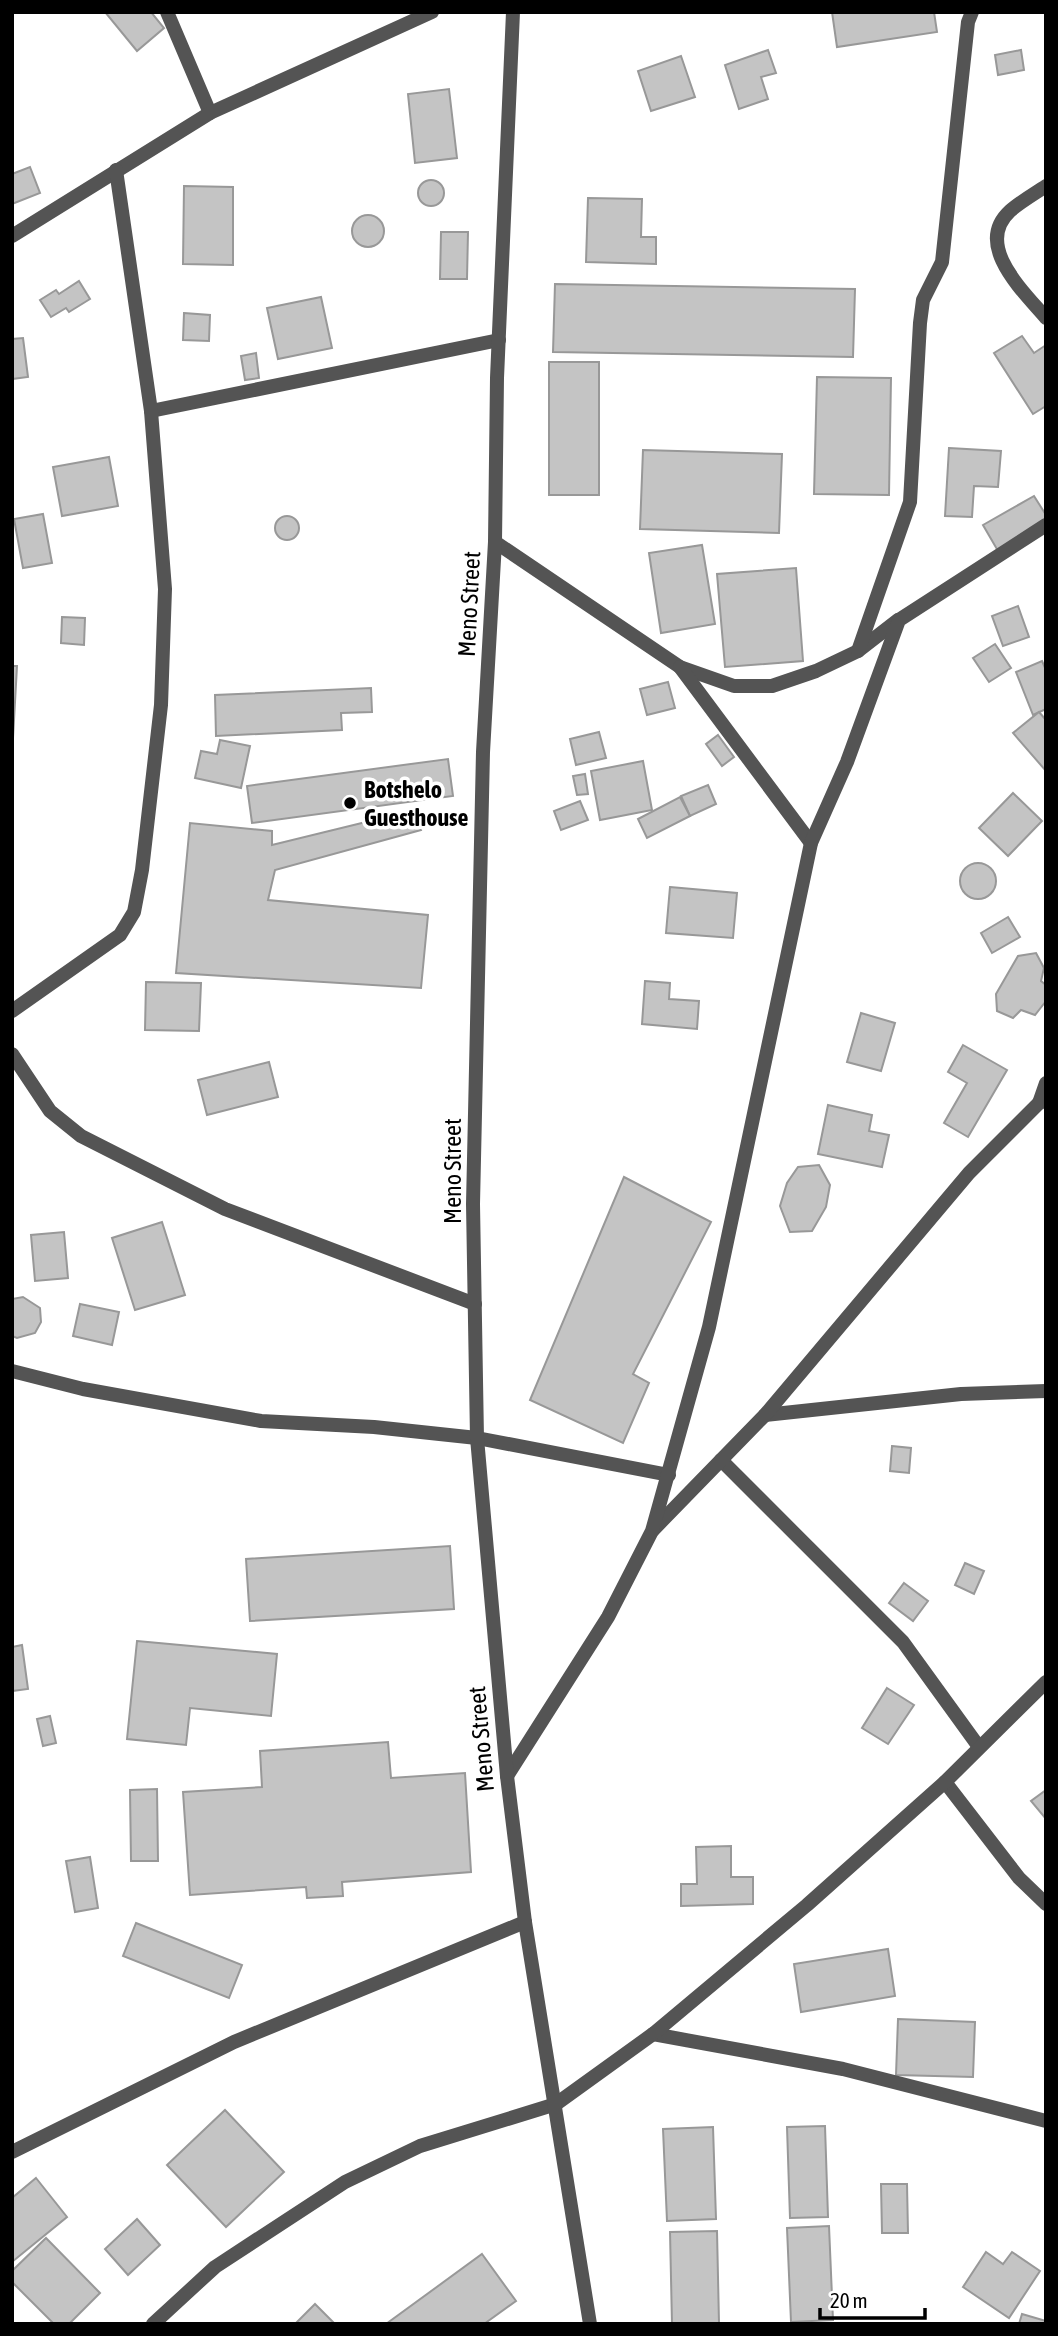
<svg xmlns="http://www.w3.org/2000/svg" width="1058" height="2336" font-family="'Asap Condensed',sans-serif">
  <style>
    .building { fill: #c4c4c4; stroke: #989898; stroke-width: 2 }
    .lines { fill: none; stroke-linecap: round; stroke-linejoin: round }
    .minor { stroke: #545454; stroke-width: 14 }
    .tertiary { stroke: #545454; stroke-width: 14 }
    .poi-dot { fill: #000; stroke: #fff; stroke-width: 2.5 }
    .labels { text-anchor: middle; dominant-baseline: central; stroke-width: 7; stroke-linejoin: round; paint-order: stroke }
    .street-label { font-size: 24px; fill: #000; stroke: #fff }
    .poi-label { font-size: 24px; font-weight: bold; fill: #000; stroke: #fff; text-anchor: start }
  </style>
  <rect width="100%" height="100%" fill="#fff"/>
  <!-- building -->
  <g class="building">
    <polygon points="105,12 151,12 164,28 137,51"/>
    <polygon points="832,12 934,12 937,32 837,47"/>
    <polygon points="768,50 776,73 761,77 768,99 739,109 725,65"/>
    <polygon points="1021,50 1024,70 998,75 995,55"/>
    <polygon points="681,56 695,97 651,111 638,71"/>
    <polygon points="449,89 457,158 415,163 408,94"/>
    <polygon points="30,167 40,193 12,204 12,174"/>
    <circle cx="431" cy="193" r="13"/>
    <polygon points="184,186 233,187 233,265 183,264"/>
    <polygon points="588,198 642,199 641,237 656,237 656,264 586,262"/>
    <circle cx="368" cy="231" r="16"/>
    <polygon points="441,232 468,232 467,279 440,279"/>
    <polygon points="79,281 90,299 69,312 66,308 51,317 40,300 56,290 59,294"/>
    <polygon points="555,284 855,289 853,357 553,352"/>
    <polygon points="321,297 332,348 278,359 267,308"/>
    <polygon points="184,313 210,315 209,341 183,340"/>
    <polygon points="1022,336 1034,353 1046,345 1046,406 1033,414 994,353"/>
    <polygon points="23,338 28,377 12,379 12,339"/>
    <polygon points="256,353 259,378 245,380 241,356"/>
    <rect x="549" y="362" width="50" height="133"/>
    <polygon points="817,377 891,378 889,495 814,494"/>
    <polygon points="949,448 1001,451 998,487 974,486 972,517 945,516"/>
    <polygon points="643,450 782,454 779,533 640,529"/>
    <polygon points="109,457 118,506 62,516 53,467"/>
    <polygon points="1034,496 1046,515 1046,523 998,551 983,525"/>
    <polygon points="43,514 52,563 23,568 14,519"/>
    <circle cx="287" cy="528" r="12"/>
    <polygon points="702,545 715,624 661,633 649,553"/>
    <polygon points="796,568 803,661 725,667 717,574"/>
    <polygon points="1018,606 1029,637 1003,646 992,616"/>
    <polygon points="62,617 85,618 84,645 61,643"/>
    <polygon points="995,644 1011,668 989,682 973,658"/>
    <polygon points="1042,661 1046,670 1046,709 1033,715 1016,672"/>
    <polygon points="12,666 17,666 13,738 12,738"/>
    <polygon points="668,682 675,708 647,715 640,689"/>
    <polygon points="371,688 372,712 341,713 342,730 216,736 215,695"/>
    <polygon points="1039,712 1046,720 1046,771 1013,733"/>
    <polygon points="599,732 606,758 576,765 570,739"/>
    <polygon points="718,735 734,757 722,766 706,744"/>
    <polygon points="220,740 250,746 241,788 195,778 201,751 217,754"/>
    <polygon points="448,759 453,796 252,823 247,786"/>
    <polygon points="643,761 652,810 600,820 591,771"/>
    <polygon points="585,774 588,794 577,795 573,776"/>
    <polygon points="708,785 716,804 690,816 681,796"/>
    <polygon points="1013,793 1042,821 1008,856 979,828"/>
    <polygon points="680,797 690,816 647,838 638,819"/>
    <polygon points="580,801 588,820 561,830 554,811"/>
    <polygon points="415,810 421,830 275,870 268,900 428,915 421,988 176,973 190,823 272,831 272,845"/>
    <circle cx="978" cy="881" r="18"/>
    <polygon points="670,887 737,893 733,938 666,933"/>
    <polygon points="1008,917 1020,937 992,953 981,933"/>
    <polygon points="1036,953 1044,968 1041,981 1046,985 1046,1001 1035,1015 1021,1010 1013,1018 997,1011 996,994 1018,956"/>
    <polygon points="645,981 670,983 669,999 699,1001 697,1029 642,1024"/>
    <polygon points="146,982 201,983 199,1031 145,1030"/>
    <polygon points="861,1013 895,1023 881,1071 847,1062"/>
    <polygon points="963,1045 1007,1070 968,1137 944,1123 967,1083 948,1072"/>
    <polygon points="269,1062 278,1097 207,1115 198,1080"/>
    <polygon points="828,1105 872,1115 869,1131 889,1135 882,1167 818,1154"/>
    <polygon points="819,1165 830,1185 826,1207 812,1231 790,1232 780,1206 787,1183 798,1167"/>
    <polygon points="624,1177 711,1222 633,1374 649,1383 623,1443 530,1400"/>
    <polygon points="162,1222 185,1295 135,1310 112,1238"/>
    <polygon points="64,1232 68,1278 35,1281 31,1235"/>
    <polygon points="23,1297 40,1308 41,1322 35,1333 17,1338 12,1336 12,1299"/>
    <polygon points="80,1304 119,1312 112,1345 73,1336"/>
    <polygon points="892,1446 911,1448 909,1473 890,1471"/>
    <polygon points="450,1546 454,1609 250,1621 246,1559"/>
    <polygon points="965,1563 984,1571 974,1594 955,1585"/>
    <polygon points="904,1583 928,1601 913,1621 889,1603"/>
    <polygon points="137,1641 277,1654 271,1716 190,1708 186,1745 127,1739"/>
    <polygon points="22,1645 28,1689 12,1691 12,1647"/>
    <polygon points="887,1688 914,1705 888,1744 862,1728"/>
    <polygon points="50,1716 56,1743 43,1746 37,1719"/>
    <polygon points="388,1742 391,1778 465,1773 471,1872 342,1882 343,1896 307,1898 306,1887 190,1895 183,1792 262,1787 260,1751"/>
    <polygon points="157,1789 158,1861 131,1861 130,1790"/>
    <polygon points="1046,1790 1046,1819 1031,1801"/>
    <polygon points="731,1846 731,1877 753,1877 753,1904 681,1906 681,1884 697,1884 696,1847"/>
    <polygon points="90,1857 98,1908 75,1912 66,1861"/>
    <polygon points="136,1923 242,1965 229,1998 123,1956"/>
    <polygon points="888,1949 895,1996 801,2012 794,1964"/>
    <polygon points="898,2019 975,2022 973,2077 896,2075"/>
    <polygon points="225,2110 284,2172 226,2227 167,2165"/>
    <polygon points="825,2126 828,2217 790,2218 787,2127"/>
    <polygon points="713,2127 716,2219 667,2221 663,2129"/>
    <polygon points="36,2178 67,2217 12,2262 12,2198"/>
    <polygon points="881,2184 907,2184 908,2233 882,2233"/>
    <polygon points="137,2219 160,2245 128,2275 105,2249"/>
    <polygon points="829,2226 833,2320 791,2322 787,2228"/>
    <polygon points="717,2231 719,2323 672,2324 670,2232"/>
    <polygon points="46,2238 100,2293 69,2324 54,2324 12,2282 12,2271"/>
    <polygon points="986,2252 1003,2264 1012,2252 1040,2271 1009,2318 963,2287"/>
    <polygon points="482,2254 516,2301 484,2324 386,2324"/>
    <polygon points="315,2304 335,2324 295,2324"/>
    <polygon points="1022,2314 1046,2321 1046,2324 1019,2324"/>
  </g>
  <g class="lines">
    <!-- minor -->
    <g class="minor">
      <polyline points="167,12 210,113"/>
      <path d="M1046,186c-12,8 -26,16 -36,25 -37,34 14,81 36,107"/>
      <polyline points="12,236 210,113 432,12"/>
      <polyline points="151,411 499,340"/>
      <polyline points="495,542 680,667 734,686 772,686 816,671 858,651 898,620"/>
      <polyline points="858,651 910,502 920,323 923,300 942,262 968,22 972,12"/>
      <polyline points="680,667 811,843"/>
      <polyline points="12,1011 120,935 134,912 142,870 161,705 165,589 151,411 116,170"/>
      <polyline points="12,1054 50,1111 81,1136 225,1209 475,1304"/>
      <polyline points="1039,1103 1046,1083"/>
      <polyline points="12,1371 83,1389 261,1421 374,1427 477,1438 669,1475"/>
      <polyline points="765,1415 961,1394 1046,1391"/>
      <polyline points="721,1460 903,1642 979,1747"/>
      <polyline points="653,1530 765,1415 969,1173 1039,1103 1046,1100"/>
      <polyline points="507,1776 608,1617 652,1531 709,1327 811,843 847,762 899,620 1046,525"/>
      <polyline points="945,1782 1019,1878 1046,1904"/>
      <polyline points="653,2034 843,2069 1046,2121"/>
      <polyline points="12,2152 234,2042 525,1922"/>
      <polyline points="153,2324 215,2267 345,2182 420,2146 556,2104 653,2034 807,1905 945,1782 1046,1682"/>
    </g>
    <!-- tertiary -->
    <polyline class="tertiary" points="513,12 497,378 495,542 483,752 473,1204 477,1438 507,1776 525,1922 590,2324"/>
  </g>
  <!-- markers -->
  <circle class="poi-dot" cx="350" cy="803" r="7"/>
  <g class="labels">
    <!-- street labels -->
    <g class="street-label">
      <text transform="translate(469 604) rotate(-87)">Meno Street</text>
      <text transform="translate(452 1171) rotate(-90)">Meno Street</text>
      <text transform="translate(481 1739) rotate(-95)">Meno Street</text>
    </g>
    <!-- poi labels -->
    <g class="poi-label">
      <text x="364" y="789">Botshelo<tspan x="364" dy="28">Guesthouse</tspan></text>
    </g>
  </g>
  <!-- border -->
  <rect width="1058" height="2336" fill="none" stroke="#000000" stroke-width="28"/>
  <!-- scale -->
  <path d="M820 2308v10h105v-10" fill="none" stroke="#000000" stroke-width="3.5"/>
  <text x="830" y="2308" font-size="21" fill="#000000" stroke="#ffffff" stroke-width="5" paint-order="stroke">20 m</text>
</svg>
